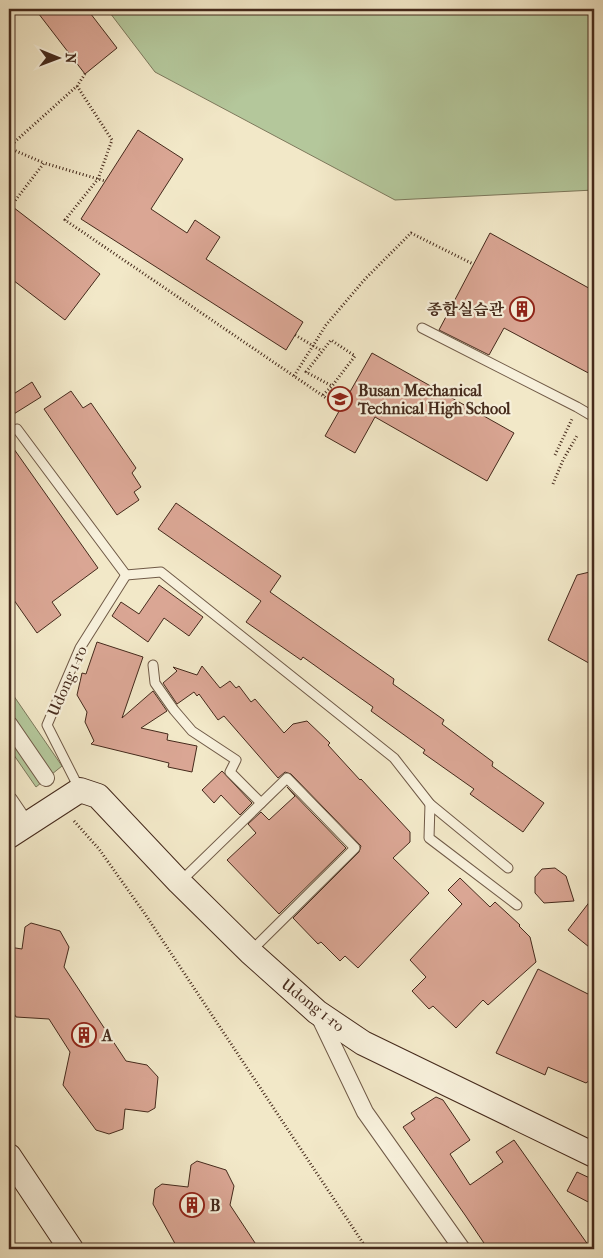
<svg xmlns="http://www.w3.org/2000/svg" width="603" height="1258" font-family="'IM FELL French Canon','Noto Serif KR',serif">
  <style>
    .green { fill: #b4c79b; stroke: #7c785c }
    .building { fill: #daa694; stroke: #452a1c }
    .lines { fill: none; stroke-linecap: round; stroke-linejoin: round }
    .lane-casing { stroke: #705a47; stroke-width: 11 }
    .street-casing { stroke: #705a47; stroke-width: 18 }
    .secondary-casing { stroke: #452a1c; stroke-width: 26 }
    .path { stroke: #452a1c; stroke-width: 3; stroke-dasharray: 1 2.5; stroke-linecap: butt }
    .lane { stroke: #f7f0db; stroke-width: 9 }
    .street { stroke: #f7f0db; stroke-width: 16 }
    .secondary { stroke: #f7f0db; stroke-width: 24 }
    .path-bridge { stroke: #452a1c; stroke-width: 3; stroke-dasharray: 1 2.5; stroke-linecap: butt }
    .labels { text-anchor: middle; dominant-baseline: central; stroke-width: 4.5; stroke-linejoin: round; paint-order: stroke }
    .poi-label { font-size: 16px; font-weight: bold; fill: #452a1c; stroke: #f7f0db; text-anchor: start }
    .street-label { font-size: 16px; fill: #452a1c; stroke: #f7f0db }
  </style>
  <rect width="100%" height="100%" fill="#f2e8c8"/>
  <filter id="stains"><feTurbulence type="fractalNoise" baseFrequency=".004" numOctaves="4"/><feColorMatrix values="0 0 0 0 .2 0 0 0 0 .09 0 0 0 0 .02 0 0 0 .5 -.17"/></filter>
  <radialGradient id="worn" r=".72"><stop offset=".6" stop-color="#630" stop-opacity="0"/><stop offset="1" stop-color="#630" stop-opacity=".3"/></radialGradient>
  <!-- green -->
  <g class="green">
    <polygon points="107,9 594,9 594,190 395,200 155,72"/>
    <polygon points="9,689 62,766 36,787 9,748"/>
  </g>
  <!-- building -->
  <g class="building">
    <polygon points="35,9 87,9 117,48 85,74"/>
    <polygon points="138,130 183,159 151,209 187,233 195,220 220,237 206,259 303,322 286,350 81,219"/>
    <polygon points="9,204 100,274 65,320 9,277"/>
    <polygon points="490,233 594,291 594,376 504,328 489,355 439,330"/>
    <polygon points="372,353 514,433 487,481 375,417 355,453 325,436"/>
    <polygon points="32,382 41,397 9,417 9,397"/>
    <polygon points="71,391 83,408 91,403 136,468 132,473 141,487 134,492 139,500 117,515 44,409"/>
    <polygon points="9,442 98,568 52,602 61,615 37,633 9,593"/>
    <polygon points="176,503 281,576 270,592 394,679 393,684 444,720 442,724 493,762 492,766 544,803 523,832 470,794 474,789 423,753 425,750 371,711 373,707 303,657 301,660 246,622 261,601 158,529"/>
    <polygon points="594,571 594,666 548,640 577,575"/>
    <polygon points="159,585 203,617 189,636 164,618 148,642 112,616 121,602 139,614"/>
    <polygon points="97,642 143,657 122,718 153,691 167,711 141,728 168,734 167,740 197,746 192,772 168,767 169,763 91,744 94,741 85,722 87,712 77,695 82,673 86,674"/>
    <polygon points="202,666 220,688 230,681 236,688 239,686 251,702 255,699 284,733 293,724 307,721 330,743 328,745 360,780 361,779 410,832 410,842 393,858 429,893 358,968 345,956 340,961 321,942 318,944 293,918 359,852 361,846 291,774 285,772 278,778 224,716 218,720 199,694 197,696 194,692 177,704 163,683 177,671 173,667 197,675"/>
    <polygon points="222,771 252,803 240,815 221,795 214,803 202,790"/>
    <polygon points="287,787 346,848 279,914 227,860 256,833 248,824 261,812 269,820 295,796"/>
    <polygon points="555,868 566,876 574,901 544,903 535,893 535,877 542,869"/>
    <polygon points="460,878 490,907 495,902 520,925 519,926 530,937 536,962 488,1005 483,1000 456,1028 433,1006 429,1009 412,991 426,977 410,960 462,904 448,890"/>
    <polygon points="594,896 594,951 568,930"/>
    <polygon points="31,923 60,931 69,947 64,967 126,1061 147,1065 158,1077 155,1108 148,1112 125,1109 123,1129 109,1134 96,1130 63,1085 70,1052 49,1019 16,1017 9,1004 9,947 22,949 25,927"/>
    <polygon points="538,969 594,997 594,1077 586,1083 548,1067 545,1075 496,1053"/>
    <polygon points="436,1097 443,1100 470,1140 450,1154 470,1185 503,1162 496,1152 514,1140 591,1249 488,1249 465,1215 403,1127 415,1119 411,1113"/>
    <polygon points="197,1161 226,1170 234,1186 230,1205 259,1249 178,1249 153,1204 155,1189 162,1184 188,1187 191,1165"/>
    <polygon points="577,1172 594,1180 594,1205 567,1191"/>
  </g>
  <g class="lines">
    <defs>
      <g id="lane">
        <polyline points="422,328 577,407 594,417"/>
        <polyline points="17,429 126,575"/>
        <polyline points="126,575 161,572 394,758 430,804 508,868"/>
        <polyline points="153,665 155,683 174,710 192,731 236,760 230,772 261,803"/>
        <polyline points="80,790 47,725 80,648 126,575"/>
        <polyline points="430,804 429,838 517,905"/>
        <polyline points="180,882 287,778 355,848 250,952"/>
      </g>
      <g id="street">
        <polyline points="9,724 46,778"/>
        <polyline points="9,800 26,825"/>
        <polyline points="318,1014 365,1112 462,1249"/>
      </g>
      <g id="secondary">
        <polyline points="9,836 80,790 98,796 179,882 250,952 317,1012 363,1043 594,1155"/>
        <polyline points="9,1156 71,1249"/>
      </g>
    </defs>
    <!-- lane casing -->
    <use href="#lane" class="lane-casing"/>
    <!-- street casing -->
    <use href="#street" class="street-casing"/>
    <!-- secondary casing -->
    <use href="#secondary" class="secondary-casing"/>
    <!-- path -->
    <g class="path">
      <polyline points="77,86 112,140 98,179 65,220 335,404"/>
      <polyline points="9,147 77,86 85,74"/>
      <polyline points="9,148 44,163"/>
      <polyline points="11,206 44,163 105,181"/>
      <polyline points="294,376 326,325 365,279 411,233 473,264"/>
      <polyline points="323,395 332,386 355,356 331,340 306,372 332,386"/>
      <polyline points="555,455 572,419"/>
      <polyline points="553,484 563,460 578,434"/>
      <polyline points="74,821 99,849 145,914 367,1249"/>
    </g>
    <!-- lane -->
    <use href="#lane" class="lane"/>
    <!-- street -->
    <use href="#street" class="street"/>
    <!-- secondary -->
    <use href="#secondary" class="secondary"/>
    <!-- path-bridge -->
    <polyline class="path-bridge" points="295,335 322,351"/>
  </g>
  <!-- icons -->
  <defs>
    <symbol id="building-ring" viewBox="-11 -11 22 22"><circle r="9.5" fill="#f7f0db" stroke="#8f2418" stroke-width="1.5"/><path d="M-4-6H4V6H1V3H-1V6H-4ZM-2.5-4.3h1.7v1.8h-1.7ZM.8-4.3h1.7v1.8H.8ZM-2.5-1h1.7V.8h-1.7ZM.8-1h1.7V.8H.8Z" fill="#8f2418"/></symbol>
    <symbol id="school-ring" viewBox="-11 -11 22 22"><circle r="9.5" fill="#f7f0db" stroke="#8f2418" stroke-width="1.5"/><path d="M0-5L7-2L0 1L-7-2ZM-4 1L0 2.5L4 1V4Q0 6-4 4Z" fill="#8f2418"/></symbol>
  </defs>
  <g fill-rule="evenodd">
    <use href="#building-ring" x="508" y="295" width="28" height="28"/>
    <use href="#school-ring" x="326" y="385" width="28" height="28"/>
    <use href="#building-ring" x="70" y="1021" width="28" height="28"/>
    <use href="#building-ring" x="178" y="1191" width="28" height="28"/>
  </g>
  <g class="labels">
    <!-- poi labels -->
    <g class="poi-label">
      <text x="504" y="309" text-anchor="end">종합실습관</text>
      <text x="358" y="390">Busan Mechanical<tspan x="358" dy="18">Technical High School</tspan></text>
      <text x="102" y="1035">A</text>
      <text x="210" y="1205">B</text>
    </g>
    <!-- street labels -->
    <g class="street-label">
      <text transform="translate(67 681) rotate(-66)">Udong 1-ro</text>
      <text transform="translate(313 1005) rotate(38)">Udong 1-ro</text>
    </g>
  </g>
  <!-- margin -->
  <rect width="603" height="1258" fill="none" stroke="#f2e8c8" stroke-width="30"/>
  <rect x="10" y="10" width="583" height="1238" fill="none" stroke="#452a1c" stroke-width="2.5"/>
  <rect x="15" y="15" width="573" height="1228" fill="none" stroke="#452a1c"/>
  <!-- north arrow -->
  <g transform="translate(58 58) rotate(91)" stroke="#f7f0db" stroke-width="4" paint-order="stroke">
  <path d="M0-4L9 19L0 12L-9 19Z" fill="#452a1c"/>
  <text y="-8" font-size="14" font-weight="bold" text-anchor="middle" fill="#452a1c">N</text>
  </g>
  <rect width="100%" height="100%" filter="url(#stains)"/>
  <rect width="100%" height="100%" fill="url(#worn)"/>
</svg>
